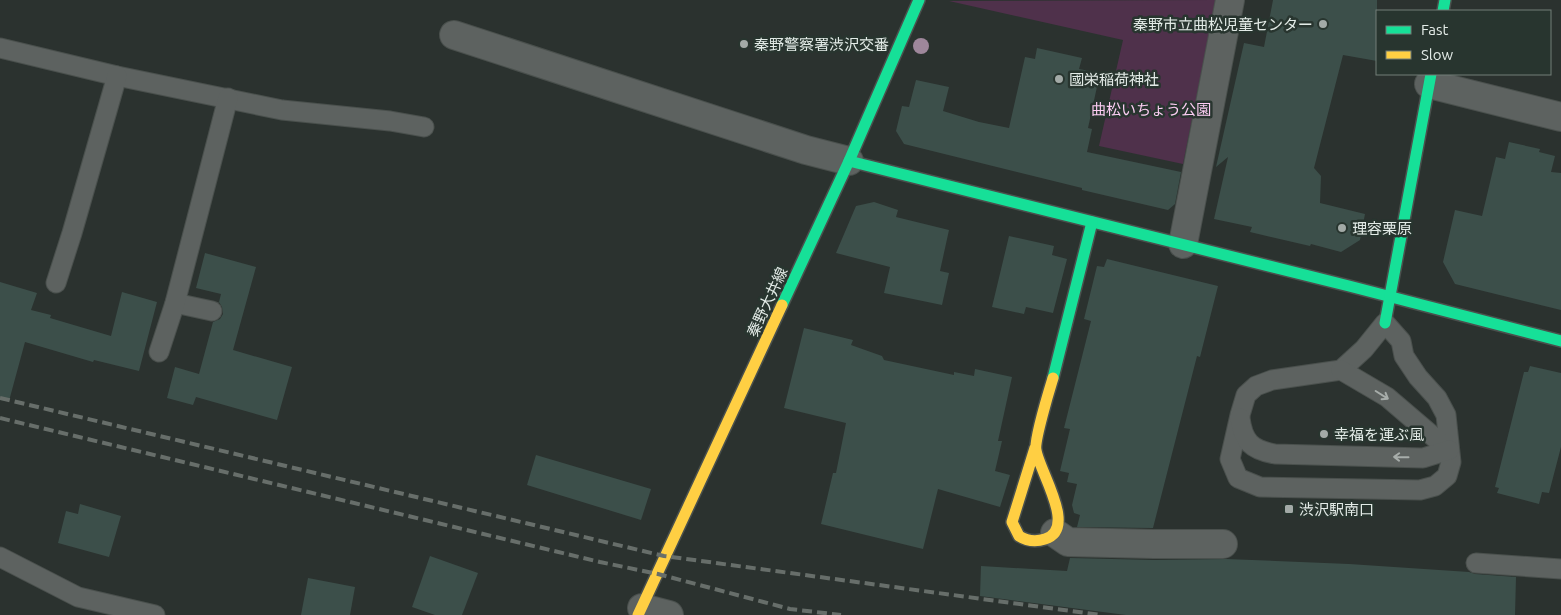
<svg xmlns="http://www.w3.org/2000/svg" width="1561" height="615" font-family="Ubuntu,'Noto Sans JP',sans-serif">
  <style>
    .green { fill: #4f314b }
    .building { fill: #3c4f4a }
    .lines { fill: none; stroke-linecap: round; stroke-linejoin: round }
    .lane-casing { stroke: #4a504d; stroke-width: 21 }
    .street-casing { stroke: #4a504d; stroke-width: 30 }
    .fast-casing { stroke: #4a504d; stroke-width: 14 }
    .slow-casing { stroke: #4a504d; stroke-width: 14 }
    .lane { stroke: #5d6260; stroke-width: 19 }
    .street { stroke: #5d6260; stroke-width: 28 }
    .fast { stroke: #16e098; stroke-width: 11 }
    .slow { stroke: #ffcf43; stroke-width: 11 }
    .rail { stroke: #676e6a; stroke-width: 4; stroke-dasharray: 10 5; stroke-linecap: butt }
    .tree { fill: #9e879b }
    .oneway { stroke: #a7adaa }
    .poi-dot { fill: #a3aaa7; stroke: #28352f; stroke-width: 2 }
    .labels { text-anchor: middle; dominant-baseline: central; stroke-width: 5; stroke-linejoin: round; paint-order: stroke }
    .poi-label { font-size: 15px; fill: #e3ebe7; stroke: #28352f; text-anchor: start }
    .park-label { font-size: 15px; fill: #fccdf3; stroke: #28352f }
    .street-label { font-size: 15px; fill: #e3ebe7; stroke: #28352f }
  </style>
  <rect width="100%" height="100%" fill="#2b322f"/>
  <!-- green -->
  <polygon class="green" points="1216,0 1183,164 1099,146 1123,40 949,1"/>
  <!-- building -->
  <g class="building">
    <polygon points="1273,0 1377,0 1377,61 1343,55 1314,168 1321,176 1320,203 1365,214 1360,240 1341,252 1311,244 1310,246 1250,232 1252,227 1214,219 1228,157 1216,167 1244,43 1264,47"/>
    <polygon points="1037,48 1082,58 1079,69 1100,73 1088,128 1092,129 1087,152 1181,172 1175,204 1168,210 1082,190 1082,188 904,144 896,131 902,106 909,107 916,80 949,87 943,111 979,122 1009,128 1025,57 1035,59"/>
    <polygon points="1509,142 1540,149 1539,152 1555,156 1551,172 1561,173 1561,310 1455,284 1443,262 1455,210 1482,216 1496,157 1505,159"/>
    <polygon points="874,202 898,210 896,217 949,230 940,271 949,273 942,305 884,293 890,267 836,253 856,206"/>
    <polygon points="1009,236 1054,246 1052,255 1067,259 1053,313 1026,307 1024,314 992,307"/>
    <polygon points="205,253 256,267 233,350 292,367 277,420 196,397 193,405 167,398 175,367 199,374 213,322 220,319 223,314 222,307 219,302 221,294 196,288"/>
    <polygon points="1107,259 1218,286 1200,357 1197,356 1153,528 1077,527 1080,515 1074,513 1072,505 1077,484 1067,482 1069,473 1060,471 1070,429 1064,428 1091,321 1084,319 1097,266 1104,267"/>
    <polygon points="0,282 37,293 31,310 51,315 50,318 111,336 122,292 157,302 139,371 94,360 93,362 25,342 9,401 0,400"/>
    <polygon points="804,328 853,340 851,345 882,356 884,360 954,375 954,372 974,376 975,369 1012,377 998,441 1002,441 995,471 1010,475 1000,507 938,489 923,549 821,524 833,473 836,473 846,423 784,408"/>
    <polygon points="1530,366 1561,373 1561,447 1549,493 1542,492 1539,504 1497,493 1499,488 1495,487 1524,372 1528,372"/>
    <polygon points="536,455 651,489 641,520 527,485"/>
    <polygon points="80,504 121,516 109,557 58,543 66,511 78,514"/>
    <polygon points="430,556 478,573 462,615 435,615 412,607"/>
    <polygon points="1070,558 1154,560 1226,559 1349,564 1469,572 1475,574 1516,577 1515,615 1126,615 980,596 981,566 1067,571"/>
    <polygon points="308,578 355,587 350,615 301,615"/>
  </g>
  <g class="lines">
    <defs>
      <g id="lane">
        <polyline points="0,48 117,76 282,110 390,121 424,127"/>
        <polyline points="56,283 72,233 117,76"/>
        <polyline points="175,303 212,311"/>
        <polygon points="1385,323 1401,341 1404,356 1418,377 1437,398 1446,415 1451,462 1447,476 1435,486 1420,490 1260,487 1238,478 1230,459 1240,415 1246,395 1256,386 1272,380 1341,370 1364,349"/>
        <polyline points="159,352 175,303 228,98"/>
        <polyline points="1341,370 1387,397 1449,450"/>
        <path d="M1240,418c3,24 12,32 35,36l148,4 26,-8"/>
        <polyline points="0,557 78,597 155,615"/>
        <polyline points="1476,563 1561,569"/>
      </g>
      <g id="street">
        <polyline points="454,35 806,150 849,161"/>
        <polyline points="1429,84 1561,117"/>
        <polyline points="1183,244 1230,0"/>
        <polyline points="1055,533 1068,542 1154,544 1223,544"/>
        <polyline points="642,608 669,615"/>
      </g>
      <g id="fast">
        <polyline points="1443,11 1445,0"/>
        <polyline points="849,161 1349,286 1561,341"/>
        <polyline points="782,305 849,161 919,0"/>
        <polyline points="1385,323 1431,74"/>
        <polyline points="1053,378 1092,222"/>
      </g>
      <g id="slow">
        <path d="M1035,448l-23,74 7,14c8,5 17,6 26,3 33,-10 -6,-68 -9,-89 -2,-9 13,-59 17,-72"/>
        <polyline points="638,615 782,305"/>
      </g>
    </defs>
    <!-- lane casing -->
    <use href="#lane" class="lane-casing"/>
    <!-- street casing -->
    <use href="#street" class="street-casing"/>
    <!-- fast casing -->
    <use href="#fast" class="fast-casing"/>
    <!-- slow casing -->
    <use href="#slow" class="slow-casing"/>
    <!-- lane -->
    <use href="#lane" class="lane"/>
    <!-- street -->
    <use href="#street" class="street"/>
    <!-- fast -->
    <use href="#fast" class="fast"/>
    <!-- slow -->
    <use href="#slow" class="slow"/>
    <!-- rail -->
    <g class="rail">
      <polyline points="0,398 664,556 1101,615"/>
      <polyline points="0,418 600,562 658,574 790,609 841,615"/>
    </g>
  </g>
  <!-- trees -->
  <circle class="tree" cx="921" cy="46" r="8"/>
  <!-- one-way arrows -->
  <defs><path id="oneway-shaft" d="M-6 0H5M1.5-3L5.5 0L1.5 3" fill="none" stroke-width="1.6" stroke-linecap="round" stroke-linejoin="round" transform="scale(1.25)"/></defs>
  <g class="oneway">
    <use href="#oneway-shaft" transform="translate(1382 395) rotate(32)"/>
    <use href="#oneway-shaft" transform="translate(1401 457) rotate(-179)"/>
  </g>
  <!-- markers -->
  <g class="poi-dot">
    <circle cx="1323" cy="24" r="5"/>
    <circle cx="744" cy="44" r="5"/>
    <circle cx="1059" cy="79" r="5"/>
    <circle cx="1342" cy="228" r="5"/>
    <circle cx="1324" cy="434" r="5"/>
    <rect x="1284" y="504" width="10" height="10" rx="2.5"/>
  </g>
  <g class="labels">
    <!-- poi labels -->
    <g class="poi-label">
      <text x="1313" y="24" text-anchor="end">秦野市立曲松児童センター</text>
      <text x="754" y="44">秦野警察署渋沢交番</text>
      <text x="1069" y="79">國栄稲荷神社</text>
      <text x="1352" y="228">理容栗原</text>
      <text x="1334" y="434">幸福を運ぶ風</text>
      <text x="1299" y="509">渋沢駅南口</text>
    </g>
    <!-- park labels -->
    <g class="park-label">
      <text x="1151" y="109">曲松いちょう公園</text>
    </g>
    <!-- street labels -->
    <g class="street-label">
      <text transform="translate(767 302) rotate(-65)">秦野大井線</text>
    </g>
  </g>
  <!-- legend -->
  <rect x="1376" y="10" width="175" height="65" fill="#28352f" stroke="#737e79"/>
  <rect x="1386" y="26" width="25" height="8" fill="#16e098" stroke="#737e79"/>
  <text x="1421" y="35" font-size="15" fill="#e3ebe7">Fast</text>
  <rect x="1386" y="51" width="25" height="8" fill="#ffcf43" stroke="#737e79"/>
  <text x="1421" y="60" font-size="15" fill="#e3ebe7">Slow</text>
</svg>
